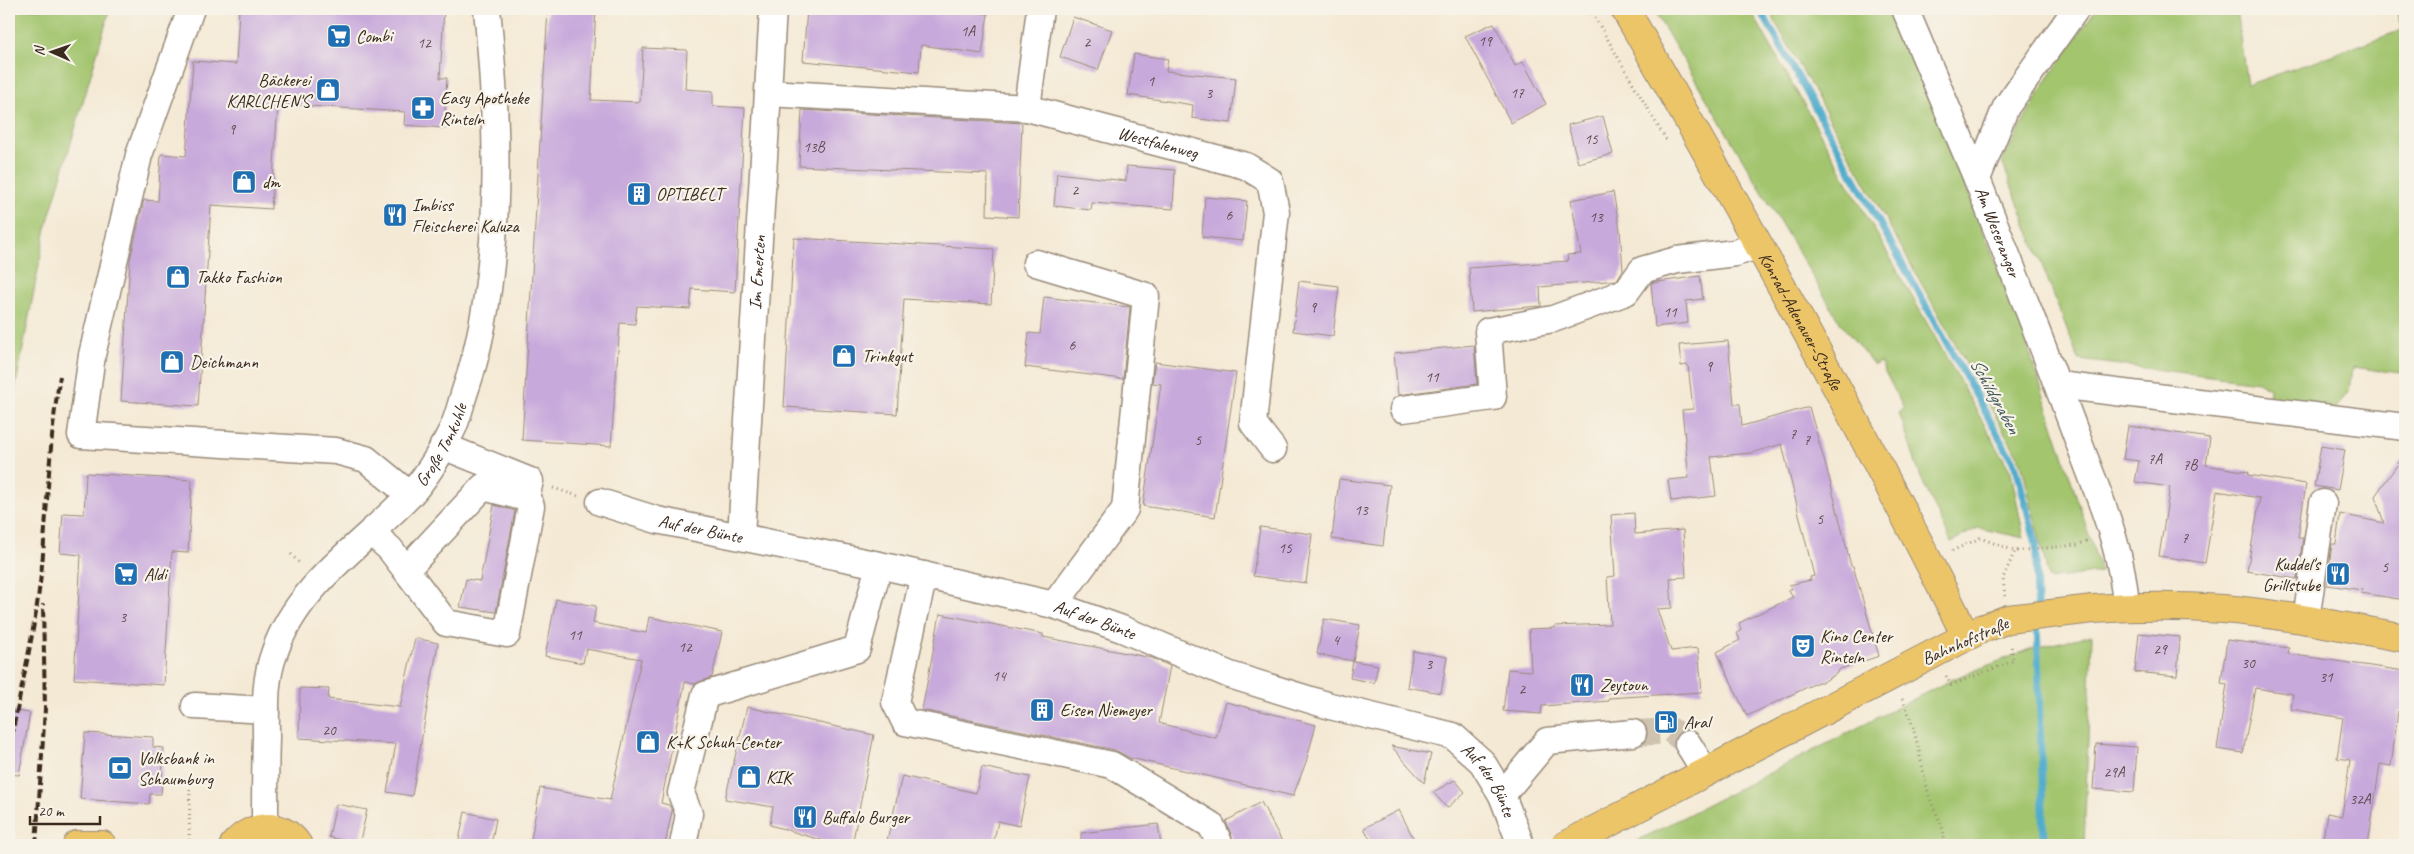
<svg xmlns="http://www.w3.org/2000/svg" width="2414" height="854" font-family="Caveat,sans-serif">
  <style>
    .green { fill: #a3c56e; stroke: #6f7846 }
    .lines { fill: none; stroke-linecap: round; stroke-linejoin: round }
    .stream { stroke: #4faccd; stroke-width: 7 }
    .building { fill: #c8a9db }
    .minor-tunnel { stroke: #cfc3b0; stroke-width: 26; stroke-dasharray: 26 13; stroke-linecap: butt }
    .minor-casing { stroke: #988a79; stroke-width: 29 }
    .major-casing { stroke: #988a79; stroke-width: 30 }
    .path { stroke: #988a79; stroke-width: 3; stroke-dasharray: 1 4; stroke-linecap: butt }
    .minor { stroke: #fff; stroke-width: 26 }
    .major { stroke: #edc569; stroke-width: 28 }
    .rail { stroke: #3b2a1e; stroke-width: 4; stroke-dasharray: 8 4; stroke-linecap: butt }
    .major-bridge-casing { stroke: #988a79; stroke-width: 30; stroke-linecap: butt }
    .major-bridge { stroke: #edc569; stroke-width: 28 }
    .labels { text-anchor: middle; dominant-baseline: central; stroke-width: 4.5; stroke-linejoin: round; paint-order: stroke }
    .number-label { font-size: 15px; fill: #5e4a4d }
    .poi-label { font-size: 18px; fill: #3b2a1e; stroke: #f7f3e8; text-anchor: start }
    .street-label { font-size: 18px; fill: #3b2a1e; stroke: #f7f3e8 }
    .water-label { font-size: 19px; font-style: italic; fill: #42585b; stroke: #f7f3e8 }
  </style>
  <rect width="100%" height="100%" fill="#f7f3e8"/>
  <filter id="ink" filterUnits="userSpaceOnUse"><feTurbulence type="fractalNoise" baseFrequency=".02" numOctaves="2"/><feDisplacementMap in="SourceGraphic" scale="10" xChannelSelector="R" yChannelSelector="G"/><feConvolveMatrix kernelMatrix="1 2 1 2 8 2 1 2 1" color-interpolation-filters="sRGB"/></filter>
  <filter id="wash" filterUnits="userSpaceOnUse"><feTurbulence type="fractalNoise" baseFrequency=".0096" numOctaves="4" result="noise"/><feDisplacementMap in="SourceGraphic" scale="20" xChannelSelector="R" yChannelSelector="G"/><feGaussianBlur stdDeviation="1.12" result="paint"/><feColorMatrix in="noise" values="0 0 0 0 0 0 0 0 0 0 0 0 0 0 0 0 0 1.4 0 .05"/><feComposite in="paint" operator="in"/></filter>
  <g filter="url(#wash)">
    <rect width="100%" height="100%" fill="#f4e9d4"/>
    <!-- green -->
    <g class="green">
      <polygon points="9,9 110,9 46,228 9,421"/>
      <polygon points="1653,9 1750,9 2011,472 2024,538 1978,528 1951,542 1921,478 1899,413 1904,409 1880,362 1874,365 1841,324"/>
      <polygon points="1768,9 1896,9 2023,332 2101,572 2049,579 2021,462"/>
      <polygon points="2096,9 2236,9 2247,85 2402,30 2396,9 2405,9 2405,369 2400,373 2352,367 2349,391 2333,412 2269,405 2270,388 2259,382 2079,360 2002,162 2043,86"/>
      <polygon points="2092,635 2084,845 1629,845 1953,679 2030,649"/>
    </g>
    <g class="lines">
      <!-- stream -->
      <g class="stream">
        <polyline points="1760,9 2016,467 2036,544 2037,609"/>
        <polyline points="2037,620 2044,845"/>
      </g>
    </g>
    <g id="blocks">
      <!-- building -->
      <g class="building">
        <polygon points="239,9 444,9 440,78 447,78 444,128 404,125 405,112 278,104 271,209 211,205 198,406 121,401 130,260 144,200 158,201 161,154 186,156 193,61 236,64"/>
        <polygon points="548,9 596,9 591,100 640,102 643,48 687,50 685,89 713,91 713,106 745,108 735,292 692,289 690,309 637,306 635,324 620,323 611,446 522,440"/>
        <polygon points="807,9 954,9 988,14 982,54 921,45 919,72 803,61"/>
        <polygon points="1073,17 1112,30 1098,70 1060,57"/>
        <polygon points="1494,23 1515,66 1523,62 1546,104 1511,123 1465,36"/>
        <polygon points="1134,54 1168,59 1166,71 1236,78 1231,123 1192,118 1193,105 1128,95"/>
        <polygon points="802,110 1022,123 1018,217 987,215 988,174 799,166"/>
        <polygon points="1603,116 1613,154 1578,163 1568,125"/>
        <polygon points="1127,166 1175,170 1173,209 1092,203 1091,210 1054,206 1057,173 1126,181"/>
        <polygon points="1613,192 1620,230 1623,270 1617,280 1540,287 1541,306 1472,312 1469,268 1568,261 1567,255 1581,254 1571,200"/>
        <polygon points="1205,197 1247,201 1243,241 1202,237"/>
        <polygon points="794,238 994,249 991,304 904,299 897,414 784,407"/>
        <polygon points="1700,276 1703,299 1686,301 1688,323 1655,327 1651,283"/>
        <polygon points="1299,281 1339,286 1333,336 1293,331"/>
        <polygon points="1044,297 1130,307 1123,379 1025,367 1029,333 1040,334"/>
        <polygon points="1728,341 1734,404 1740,404 1742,426 1809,407 1830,481 1851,566 1853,566 1879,656 1840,669 1836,674 1823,682 1818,682 1747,716 1717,652 1740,640 1737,633 1741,630 1739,623 1793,597 1788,590 1792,589 1789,585 1811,580 1810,577 1814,576 1782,444 1751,453 1711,457 1716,496 1671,501 1668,480 1689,478 1682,410 1693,409 1688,365 1681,366 1679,345"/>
        <polygon points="1474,345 1477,384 1398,395 1394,353"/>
        <polygon points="1155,362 1236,373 1215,517 1143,506 1161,384 1152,383"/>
        <polygon points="2128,426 2210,438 2206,465 2249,472 2248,475 2306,484 2298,538 2303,538 2297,579 2247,571 2260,498 2217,491 2205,563 2159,556 2170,487 2135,482 2139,461 2123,459"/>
        <polygon points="2321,446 2345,450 2338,490 2314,486"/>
        <polygon points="2405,454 2405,600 2361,593 2362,590 2327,585 2332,544 2336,544 2340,514 2384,523 2375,496"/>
        <polygon points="86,473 192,480 188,553 172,552 164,685 74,679 81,555 60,553 63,513 84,514"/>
        <polygon points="1339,479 1390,485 1383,546 1332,539"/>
        <polygon points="494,505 515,511 496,612 460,607 466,579 480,581"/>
        <polygon points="1634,513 1635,534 1683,530 1686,577 1670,578 1672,608 1657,609 1671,651 1698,648 1702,692 1609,698 1609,701 1542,706 1541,714 1503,711 1508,669 1531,671 1529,629 1555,628 1555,626 1610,624 1607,577 1615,576 1611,515"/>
        <polygon points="1260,527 1312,534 1306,583 1253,576"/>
        <polygon points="556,599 596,606 593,623 646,633 649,617 722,632 712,677 695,684 685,682 661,803 669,805 672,811 665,845 530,845 540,788 610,800 641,659 586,649 583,663 545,656"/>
        <polygon points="940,614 1043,634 1043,637 1152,658 1170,666 1159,723 1216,738 1226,702 1316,725 1306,762 1293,796 1130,758 1115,750 922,710"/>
        <polygon points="1324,619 1360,625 1353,661 1317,654"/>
        <polygon points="2139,633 2180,637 2177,676 2135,672"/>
        <polygon points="415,638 438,643 412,796 387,792 396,744 299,738 300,688 329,689 328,699 400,707"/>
        <polygon points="2227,640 2289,648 2288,654 2405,671 2405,712 2398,711 2391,766 2380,764 2368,845 2322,845 2327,813 2342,816 2350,760 2337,758 2343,718 2291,709 2293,694 2255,688 2243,753 2217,749 2227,684 2221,683"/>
        <polygon points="1413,651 1447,657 1441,693 1407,687"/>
        <polygon points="1353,661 1378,665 1374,683 1350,678"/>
        <polygon points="747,707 874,735 852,845 838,845 770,825 773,807 725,799"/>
        <polygon points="9,710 30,713 19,775 9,774"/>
        <polygon points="85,733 153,737 153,747 164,748 161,794 150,794 149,804 80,799"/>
        <polygon points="2096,744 2137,747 2134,792 2093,789"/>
        <polygon points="1391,746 1431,754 1424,783"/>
        <polygon points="982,767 1030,777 1019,826 998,821 993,845 886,845 902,776 976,793"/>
        <polygon points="1455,780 1465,792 1447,808 1433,792"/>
        <polygon points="1261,802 1284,845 1235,845 1226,821"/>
        <polygon points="336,804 367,810 359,845 329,837"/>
        <polygon points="1399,810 1417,845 1373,845 1364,828"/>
        <polygon points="465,812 496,819 491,845 458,845"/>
        <polygon points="1158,824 1161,845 1081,845 1081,833"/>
      </g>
    </g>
  </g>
  <g filter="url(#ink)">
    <use href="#blocks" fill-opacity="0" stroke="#988a79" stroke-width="1"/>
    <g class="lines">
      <!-- minor-tunnel -->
      <polyline class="minor-tunnel" points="1633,733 1672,731 1688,744"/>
      <defs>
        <g id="minor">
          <polyline points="191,9 139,155 92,355 81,435 336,451 366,459 410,495"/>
          <polyline points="1905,9 1977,179"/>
          <path id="s1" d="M2076,9l-70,98 -29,72c34,87 69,174 101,261 20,54 45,109 48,167"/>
          <path id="s2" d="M768,93l259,15 219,58 24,15 6,31 -23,211 20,26"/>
          <polyline points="1027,108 1040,9"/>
          <polyline points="1036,263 1146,296 1125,509 1054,605"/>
          <polyline points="2058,385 2405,427"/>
          <polyline points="1403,409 1493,397 1488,331 1553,319 1626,292 1642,270 1677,260 1735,253 1757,246"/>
          <polyline points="443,446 530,481 526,498 531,506 507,634 446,623 406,570 483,487 526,498"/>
          <path id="s3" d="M600,502l57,18 222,45 175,40 68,24 108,46 100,31 123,30 29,26 20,33 19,50"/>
          <polyline points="371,532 390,549 406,570"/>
          <path id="s4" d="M741,536l32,-527"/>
          <polyline points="924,575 895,702 905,722 1112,765 1211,825 1220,845"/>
          <polyline points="2306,620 2323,503"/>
          <polyline points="195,706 266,710"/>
          <polyline points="1688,744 1706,773"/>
          <polyline points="1502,795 1547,741 1633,733"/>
          <path id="s5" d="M265,827c0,-29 0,-59 1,-89 0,-28 -2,-57 8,-84 22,-68 88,-109 135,-158 17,-18 31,-42 42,-64 6,-11 9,-25 13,-38 40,-114 35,-266 23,-385"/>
          <polyline points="683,845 689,814 681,793 705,695 857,649 879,565"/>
        </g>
        <g id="major">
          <path id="s6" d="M1625,9c118,206 235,414 341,627"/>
          <path d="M2093,609c43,-3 88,-3 130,0 61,5 122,18 182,29"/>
          <polyline points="77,845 102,845"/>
          <path d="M234,845c17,-21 48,-24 64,0"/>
          <polyline points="1566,845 1983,628"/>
        </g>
      </defs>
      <!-- minor casing -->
      <use href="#minor" class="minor-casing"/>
      <!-- major casing -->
      <use href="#major" class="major-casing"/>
      <!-- path -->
      <g class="path">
        <polyline points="1590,9 1659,128 1666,139 1669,140"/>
        <polyline points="553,488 578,496"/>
        <polyline points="1952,551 1980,538 2015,551 2077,545 2089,540"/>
        <polyline points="291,554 301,565"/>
        <polyline points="2005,596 2003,578 2015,551"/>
        <polyline points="1946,676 1951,685 2013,661 2011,644"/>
        <path d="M1902,699c15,30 18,63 27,96 5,18 17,31 15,50"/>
        <polyline points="189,845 190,787"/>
      </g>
      <!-- minor -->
      <use href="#minor" class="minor"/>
      <!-- major -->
      <use href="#major" class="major"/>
      <!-- rail -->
      <g class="rail">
        <path d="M9,749c12,-61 27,-122 33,-184 6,-63 7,-126 18,-189"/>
        <polyline points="36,845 45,709 43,604"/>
      </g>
      <defs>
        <polyline id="major-bridge" points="1985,628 2008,619 2093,609"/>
      </defs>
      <!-- major-bridge casing -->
      <use href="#major-bridge" class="major-bridge-casing"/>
      <!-- major-bridge -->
      <use href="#major-bridge" class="major-bridge"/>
    </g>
  </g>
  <!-- icons -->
  <defs>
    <symbol id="supermarket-square" viewBox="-11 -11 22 22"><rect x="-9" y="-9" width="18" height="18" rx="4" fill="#1f6fb2" stroke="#f7f3e8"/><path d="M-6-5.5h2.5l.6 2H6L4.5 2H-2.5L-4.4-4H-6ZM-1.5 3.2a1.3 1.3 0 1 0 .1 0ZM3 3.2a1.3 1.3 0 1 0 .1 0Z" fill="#fff"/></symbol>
    <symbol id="shop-square" viewBox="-11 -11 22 22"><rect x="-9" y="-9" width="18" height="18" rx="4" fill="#1f6fb2" stroke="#f7f3e8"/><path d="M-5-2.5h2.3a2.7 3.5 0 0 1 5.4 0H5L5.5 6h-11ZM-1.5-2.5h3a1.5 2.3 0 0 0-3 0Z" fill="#fff"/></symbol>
    <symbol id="pharmacy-square" viewBox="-11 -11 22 22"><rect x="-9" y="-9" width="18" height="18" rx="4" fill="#1f6fb2" stroke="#f7f3e8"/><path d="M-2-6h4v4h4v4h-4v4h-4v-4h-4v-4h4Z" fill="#fff"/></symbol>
    <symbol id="building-square" viewBox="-11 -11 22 22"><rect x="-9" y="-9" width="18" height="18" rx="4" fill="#1f6fb2" stroke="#f7f3e8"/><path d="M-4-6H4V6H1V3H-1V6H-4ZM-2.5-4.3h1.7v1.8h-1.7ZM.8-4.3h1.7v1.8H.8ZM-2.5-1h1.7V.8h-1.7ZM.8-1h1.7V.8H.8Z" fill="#fff"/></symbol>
    <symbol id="restaurant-square" viewBox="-11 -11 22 22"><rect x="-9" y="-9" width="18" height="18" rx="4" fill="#1f6fb2" stroke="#f7f3e8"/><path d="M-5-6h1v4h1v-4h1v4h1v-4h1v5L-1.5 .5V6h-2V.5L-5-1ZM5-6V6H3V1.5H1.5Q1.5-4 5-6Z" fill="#fff"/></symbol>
    <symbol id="theatre-square" viewBox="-11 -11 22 22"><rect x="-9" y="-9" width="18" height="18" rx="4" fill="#1f6fb2" stroke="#f7f3e8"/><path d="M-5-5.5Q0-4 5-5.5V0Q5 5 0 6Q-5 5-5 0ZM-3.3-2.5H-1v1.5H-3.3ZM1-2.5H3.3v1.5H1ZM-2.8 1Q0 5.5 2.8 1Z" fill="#fff"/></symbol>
    <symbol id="fuel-square" viewBox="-11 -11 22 22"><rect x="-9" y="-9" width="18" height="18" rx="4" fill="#1f6fb2" stroke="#f7f3e8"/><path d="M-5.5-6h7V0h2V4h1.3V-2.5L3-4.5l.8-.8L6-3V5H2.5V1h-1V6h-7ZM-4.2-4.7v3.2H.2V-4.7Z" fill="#fff"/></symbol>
    <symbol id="bank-square" viewBox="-11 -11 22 22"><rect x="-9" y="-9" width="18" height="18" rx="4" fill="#1f6fb2" stroke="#f7f3e8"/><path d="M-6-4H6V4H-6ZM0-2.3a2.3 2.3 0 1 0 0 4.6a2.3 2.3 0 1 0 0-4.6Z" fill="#fff"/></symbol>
  </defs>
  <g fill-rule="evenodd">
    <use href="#supermarket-square" x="325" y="22" width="28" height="28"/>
    <use href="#shop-square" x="314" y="76" width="28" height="28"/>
    <use href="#pharmacy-square" x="409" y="94" width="28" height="28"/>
    <use href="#shop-square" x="230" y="168" width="28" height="28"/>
    <use href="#building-square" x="625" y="180" width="28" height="28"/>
    <use href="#restaurant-square" x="381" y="201" width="28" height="28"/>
    <use href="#shop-square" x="164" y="263" width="28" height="28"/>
    <use href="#shop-square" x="830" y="342" width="28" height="28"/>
    <use href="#shop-square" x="158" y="348" width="28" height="28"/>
    <use href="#supermarket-square" x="112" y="560" width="28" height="28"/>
    <use href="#restaurant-square" x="2324" y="560" width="28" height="28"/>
    <use href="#theatre-square" x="1789" y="632" width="28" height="28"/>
    <use href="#restaurant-square" x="1568" y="671" width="28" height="28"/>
    <use href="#building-square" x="1028" y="696" width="28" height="28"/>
    <use href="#fuel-square" x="1652" y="708" width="28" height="28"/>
    <use href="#shop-square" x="634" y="728" width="28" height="28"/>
    <use href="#bank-square" x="106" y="754" width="28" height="28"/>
    <use href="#shop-square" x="735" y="763" width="28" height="28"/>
    <use href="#restaurant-square" x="791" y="803" width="28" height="28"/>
  </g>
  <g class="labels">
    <!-- number labels -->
    <g class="number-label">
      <text x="968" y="31">1A</text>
      <text x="1485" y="41">19</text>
      <text x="1087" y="42">2</text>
      <text x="424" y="43">12</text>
      <text x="1151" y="81">1</text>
      <text x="1209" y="93">3</text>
      <text x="1517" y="93">17</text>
      <text x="232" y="129">9</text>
      <text x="1591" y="139">15</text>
      <text x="814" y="147">13B</text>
      <text x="1075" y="190">2</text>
      <text x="1229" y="215">6</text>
      <text x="1596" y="217">13</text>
      <text x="1313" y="307">9</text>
      <text x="1670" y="312">11</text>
      <text x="1072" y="345">6</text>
      <text x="1709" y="366">9</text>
      <text x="1432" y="377">11</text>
      <text x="1793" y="434">7</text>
      <text x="1198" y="440">5</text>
      <text x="1807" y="440">7</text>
      <text x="2155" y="459">7A</text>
      <text x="2190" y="465">7B</text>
      <text x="1361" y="510">13</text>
      <text x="1820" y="519">5</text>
      <text x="2185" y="538">7</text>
      <text x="1285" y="548">15</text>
      <text x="2385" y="567">5</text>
      <text x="123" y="617">3</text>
      <text x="575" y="635">11</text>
      <text x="1336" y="640">4</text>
      <text x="685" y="647">12</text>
      <text x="2160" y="649">29</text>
      <text x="2248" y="663">30</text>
      <text x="1429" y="664">3</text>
      <text x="999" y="676">14</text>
      <text x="2326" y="677">31</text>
      <text x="1522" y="689">2</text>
      <text x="329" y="730">20</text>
      <text x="2114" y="772">29A</text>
      <text x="2360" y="799">32A</text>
    </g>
    <!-- poi labels -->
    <g class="poi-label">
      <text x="356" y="36">Combi</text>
      <text x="310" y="80" text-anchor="end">Bäckerei<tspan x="310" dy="21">KARLCHEN'S</tspan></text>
      <text x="440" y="98">Easy Apotheke<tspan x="440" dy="21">Rinteln</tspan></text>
      <text x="262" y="182">dm</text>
      <text x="656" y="194">OPTIBELT</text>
      <text x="412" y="205">Imbiss<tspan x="412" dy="21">Fleischerei Kaluza</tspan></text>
      <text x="196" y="277">Takko Fashion</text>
      <text x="862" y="356">Trinkgut</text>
      <text x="190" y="362">Deichmann</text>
      <text x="2320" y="564" text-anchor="end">Kuddel's<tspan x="2320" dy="21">Grillstube</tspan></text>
      <text x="144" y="574">Aldi</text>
      <text x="1820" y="636">Kino Center<tspan x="1820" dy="21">Rinteln</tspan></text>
      <text x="1600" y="685">Zeytoun</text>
      <text x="1060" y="710">Eisen Niemeyer</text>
      <text x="1684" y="722">Aral</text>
      <text x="666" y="742">K+K Schuh-Center</text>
      <text x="138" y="758">Volksbank in<tspan x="138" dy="21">Schaumburg</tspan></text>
      <text x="766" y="777">KIK</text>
      <text x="822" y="817">Buffalo Burger</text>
    </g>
    <!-- street labels -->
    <g class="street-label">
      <text stroke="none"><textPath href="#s2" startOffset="395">Westfalenweg</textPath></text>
      <text stroke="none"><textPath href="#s1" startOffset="255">Am Weseranger</textPath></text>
      <text stroke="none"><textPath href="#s4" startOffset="264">Im Emerten</textPath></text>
      <text stroke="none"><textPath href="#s6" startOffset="358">Konrad-Adenauer-Straße</textPath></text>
      <text stroke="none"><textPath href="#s5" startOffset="445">Große Tonkuhle</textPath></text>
      <text stroke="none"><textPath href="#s3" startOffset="104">Auf der Bünte</textPath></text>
      <text stroke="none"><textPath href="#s3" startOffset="509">Auf der Bünte</textPath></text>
      <text transform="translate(1965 641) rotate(-24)">Bahnhofstraße</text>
      <text stroke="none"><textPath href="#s3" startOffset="944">Auf der Bünte</textPath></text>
    </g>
    <!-- water labels -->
    <g class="water-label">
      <text transform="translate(1995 396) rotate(61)">Schildgraben</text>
    </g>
  </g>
  <!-- margin -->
  <rect width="2414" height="854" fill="none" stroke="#f7f3e8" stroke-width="30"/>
  <!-- north arrow -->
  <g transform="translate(52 52) rotate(272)" stroke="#f7f3e8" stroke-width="4" paint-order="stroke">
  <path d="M0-4L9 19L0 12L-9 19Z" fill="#3b2a1e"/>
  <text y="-8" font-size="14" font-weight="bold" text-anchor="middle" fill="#3b2a1e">N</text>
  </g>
  <!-- scale -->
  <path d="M30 816v8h70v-8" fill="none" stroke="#3b2a1e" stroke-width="2.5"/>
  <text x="38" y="816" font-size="15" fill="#3b2a1e" stroke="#f7f3e8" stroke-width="4" paint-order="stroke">20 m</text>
</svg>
